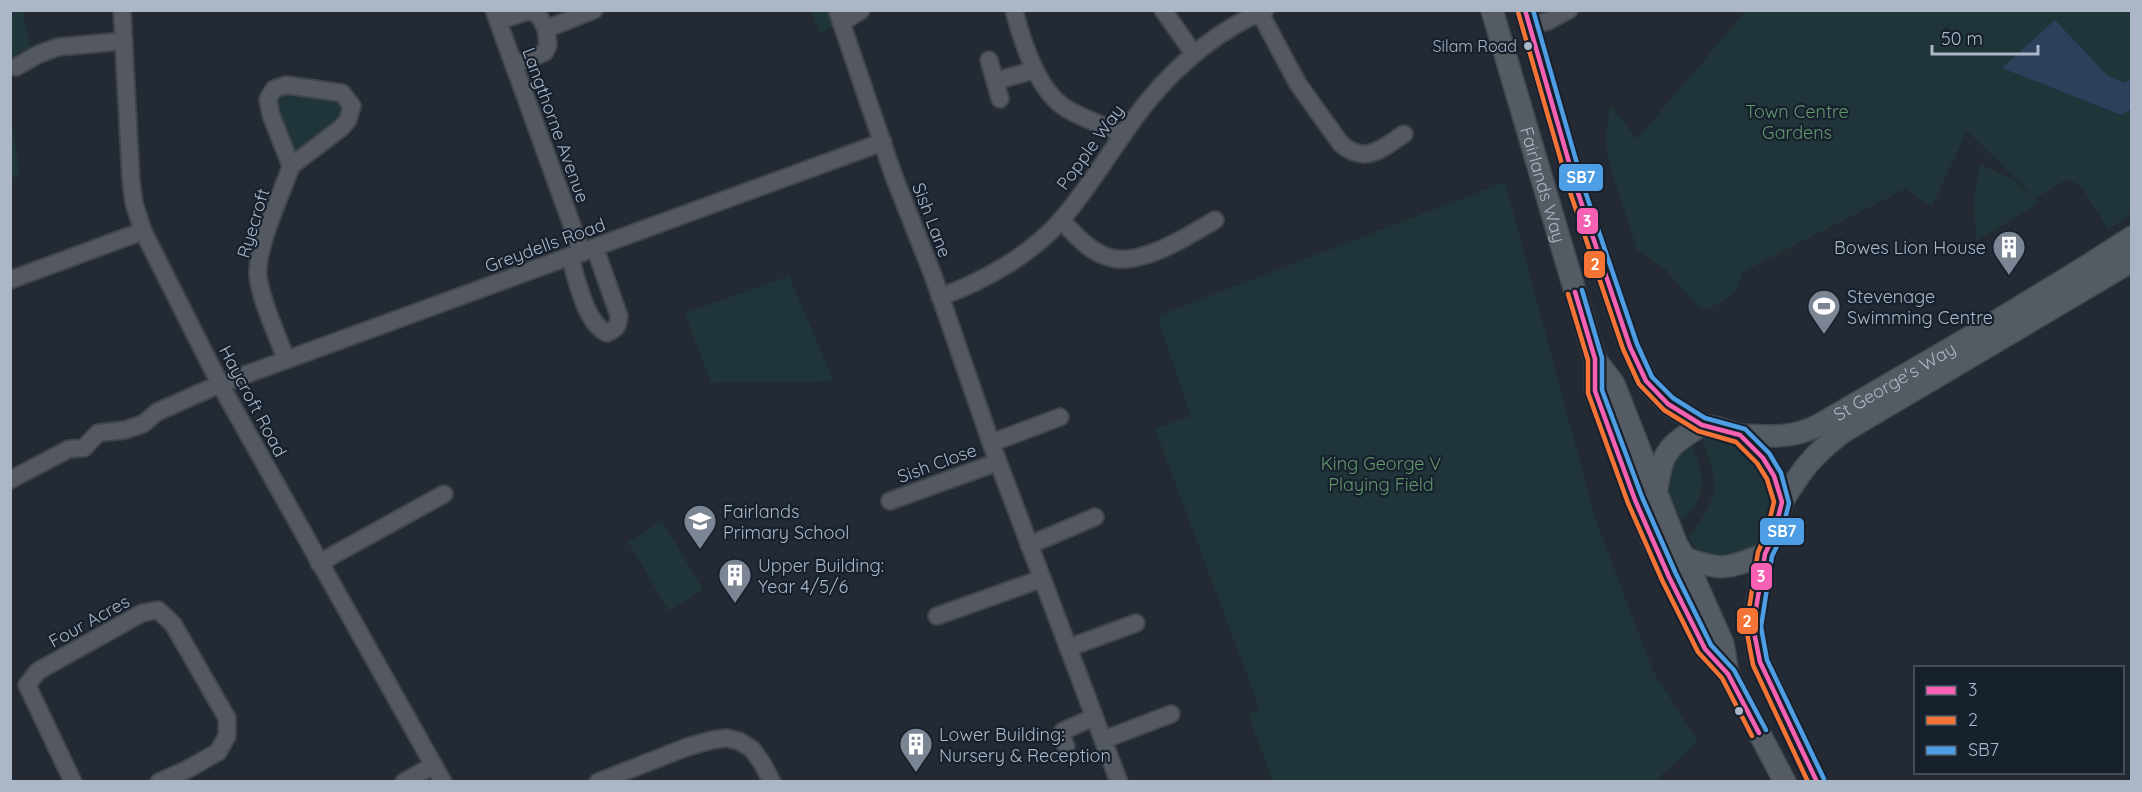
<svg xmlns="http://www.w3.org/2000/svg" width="2142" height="792" font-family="Quicksand,sans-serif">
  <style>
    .green { fill: #203539 }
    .water { fill: #2c405c }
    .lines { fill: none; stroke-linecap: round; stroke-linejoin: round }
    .minor-casing { stroke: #40454c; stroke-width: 20 }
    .major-casing { stroke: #404750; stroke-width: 24 }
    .minor { stroke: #535861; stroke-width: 16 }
    .major { stroke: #555b63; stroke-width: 21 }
    .bus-1-casing { stroke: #17202d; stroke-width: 9 }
    .bus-2-casing { stroke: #17202d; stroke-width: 9 }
    .bus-3-casing { stroke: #17202d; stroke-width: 9 }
    .bus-1 { stroke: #f860b3; stroke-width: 4.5 }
    .bus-2 { stroke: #f57335; stroke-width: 4.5 }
    .bus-3 { stroke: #4d9ee5; stroke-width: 4.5 }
    .bus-dot { fill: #abb6c6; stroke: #17202d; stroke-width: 2 }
    .labels { text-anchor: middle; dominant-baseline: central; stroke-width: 4.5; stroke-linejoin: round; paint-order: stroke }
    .bus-label { font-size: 16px; fill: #abb6c6; stroke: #17202d; text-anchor: end }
    .park-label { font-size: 18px; fill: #61996d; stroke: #17202d }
    .street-label { font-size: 18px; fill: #abb6c6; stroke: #17202d }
    .poi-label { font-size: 18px; fill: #abb6c6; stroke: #17202d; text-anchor: start }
    .line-badge { stroke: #17202d; stroke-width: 2 }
    .badge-label { font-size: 16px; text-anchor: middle; font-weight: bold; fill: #fff }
  </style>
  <rect width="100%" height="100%" fill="#232a33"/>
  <!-- green -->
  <g class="green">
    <polygon points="11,11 23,11 31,50 11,62"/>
    <polygon points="811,11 861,11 820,34"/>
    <path d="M1746,11h385v203l-23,16 -27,-44 -13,-7 -33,19 -68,-67 -35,75 -27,-17 -163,83c-5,26 -13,26 -35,37l-7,-1 -34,-38 -29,-20 -29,-90 -2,-24 4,-31 27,34z"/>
    <polygon points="281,93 341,99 345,114 299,152 294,152 274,101"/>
    <polygon points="10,110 20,175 11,178 10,178"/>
    <polygon points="1980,164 2015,181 2039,203 1976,241 1974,198"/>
    <polygon points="1505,182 1595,518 1653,671 1698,741 1655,781 1273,781 1248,714 1260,710 1155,429 1191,416 1158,320 1160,315"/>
    <polygon points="789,276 834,381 711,383 685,313"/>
    <path d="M1702,438c13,-2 24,3 35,10 17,11 29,28 32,48 6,31 -16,72 -51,62 -16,-5 -20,-5 -29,-20 30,-44 31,-49 13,-100z"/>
    <path d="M1691,441c12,37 20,50 -9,81 -8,-18 -24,-45 -9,-64 5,-6 12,-11 18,-17z"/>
    <polygon points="662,521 703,590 669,611 628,542"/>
  </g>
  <!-- water -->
  <polygon class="water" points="2055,20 2107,75 2125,83 2131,80 2131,109 2121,115 2002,68"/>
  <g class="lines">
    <defs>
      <g id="minor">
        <polyline points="122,10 131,181 134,203 143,231 220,384 443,782"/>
        <polyline points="494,10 582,253"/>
        <polyline points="837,10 893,174 934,278 991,443 1119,782"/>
        <path d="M1014,10c8,31 23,79 50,97 16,11 41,18 59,28"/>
        <polyline points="1163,10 1194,54"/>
        <path d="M1260,13l38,71 43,60c25,21 40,5 63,-10"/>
        <polyline points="498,21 529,11 538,14 546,29"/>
        <polyline points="841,23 861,10"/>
        <polyline points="1530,26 1548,21 1569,10"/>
        <polyline points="989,60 995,81"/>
        <polyline points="514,65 545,52 548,45 546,29 594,10"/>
        <polyline points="16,67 39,54 58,47 124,41"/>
        <polyline points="1000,99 995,81 1035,70"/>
        <path d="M1061,220c14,14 27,31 47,37 31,11 80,-21 107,-37"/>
        <path d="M570,257c7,22 15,66 37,76 9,-4 11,-6 12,-17l-24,-68"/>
        <polyline points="10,280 143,231"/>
        <path d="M940,297c44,-16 91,-42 122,-78 32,-37 55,-80 85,-117 32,-39 72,-72 118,-92"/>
        <path d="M286,359c-8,-21 -26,-61 -28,-83 -2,-30 23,-80 33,-110l-20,-51 -3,-16 6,-10 12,-4 56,8 10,13 -4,14 -7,8 -50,38"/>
        <polyline points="991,443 1060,417"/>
        <polyline points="10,480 69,449 84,448 98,433 125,430 143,424 157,412 220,384 883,142"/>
        <polyline points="890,501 998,462"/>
        <polyline points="1029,545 1095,517"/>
        <polyline points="319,563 444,494"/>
        <polyline points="937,616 1041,579"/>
        <polyline points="1068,648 1136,623"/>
        <polyline points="1103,740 1171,714"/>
        <polyline points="1066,746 1062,737 1063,731 1094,717"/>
        <polyline points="73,782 27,685 38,671 142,613 158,610 173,624 227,718 227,736 218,752 188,769 159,782"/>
        <polyline points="404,782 434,765"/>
        <polyline points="598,782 687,747 712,740 726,738 739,741 752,749 762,763 772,782"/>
      </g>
      <g id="major">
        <path id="s1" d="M1492,10l103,349v32l56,147 54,111 23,25 57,108"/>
        <polyline points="1525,10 1577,190 1630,347 1646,381 1668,404 1702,425 1714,427 1740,435 1763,458 1774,476 1782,502 1773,537 1765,554 1753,627 1760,662 1817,782"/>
        <polyline points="1595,359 1614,384 1677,545 1685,558 1723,644 1728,674"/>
        <path id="s2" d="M1740,435c29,1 50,4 77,-9l165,-96 105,-64 45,-29"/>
        <path d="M1656,495c6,-43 10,-48 46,-70"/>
        <path d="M1782,502c20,-32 30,-47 61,-70l289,-171"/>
        <path d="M1685,558c37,14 44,10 80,-4"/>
      </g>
    </defs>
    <!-- minor casing -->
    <use href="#minor" class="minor-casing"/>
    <!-- major casing -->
    <use href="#major" class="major-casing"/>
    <!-- minor -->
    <use href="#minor" class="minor"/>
    <!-- major -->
    <use href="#major" class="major"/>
    <defs>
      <g id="bus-1">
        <polyline points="1525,10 1577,190 1630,347 1646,381 1668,404 1702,425 1740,435 1763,458 1774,476 1782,502 1773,537 1765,554 1753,627 1760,662 1817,782"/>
        <polyline points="1575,292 1595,359 1595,391 1635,500 1669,577 1705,649 1728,674 1759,733"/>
      </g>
      <g id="bus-2">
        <polyline points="1518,12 1570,192 1623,349 1639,384 1664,410 1698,431 1736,442 1757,463 1767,479 1774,502 1766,534 1758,552 1746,628 1753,665 1808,782"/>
        <polyline points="1568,294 1588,360 1588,393 1628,503 1662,580 1698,652 1722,678 1752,736"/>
      </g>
      <g id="bus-3">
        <polyline points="1533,10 1584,188 1637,344 1652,377 1673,398 1705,418 1745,429 1769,453 1781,473 1789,503 1780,540 1772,556 1761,627 1767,660 1824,779"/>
        <polyline points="1582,290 1602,358 1602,390 1642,497 1676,574 1711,645 1734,670 1766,730"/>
      </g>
    </defs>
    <!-- bus-1 casing -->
    <use href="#bus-1" class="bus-1-casing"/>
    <!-- bus-2 casing -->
    <use href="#bus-2" class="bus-2-casing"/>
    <!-- bus-3 casing -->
    <use href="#bus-3" class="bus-3-casing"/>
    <!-- bus-1 -->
    <use href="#bus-1" class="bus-1"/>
    <!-- bus-2 -->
    <use href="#bus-2" class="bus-2"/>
    <!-- bus-3 -->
    <use href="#bus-3" class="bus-3"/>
  </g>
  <!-- icons -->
  <defs>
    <symbol id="building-pin" viewBox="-11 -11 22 30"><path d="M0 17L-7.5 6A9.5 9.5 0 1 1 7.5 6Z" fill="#7b8593" stroke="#17202d"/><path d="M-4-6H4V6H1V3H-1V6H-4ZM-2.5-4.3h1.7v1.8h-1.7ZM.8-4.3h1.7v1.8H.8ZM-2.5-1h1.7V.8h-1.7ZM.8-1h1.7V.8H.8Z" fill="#fff"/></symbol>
    <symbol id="stadium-pin" viewBox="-11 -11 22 30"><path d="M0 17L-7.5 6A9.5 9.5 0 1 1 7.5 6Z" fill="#7b8593" stroke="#17202d"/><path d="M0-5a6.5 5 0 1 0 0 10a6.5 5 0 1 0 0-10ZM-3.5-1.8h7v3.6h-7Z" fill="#fff"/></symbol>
    <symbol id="school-pin" viewBox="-11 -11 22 30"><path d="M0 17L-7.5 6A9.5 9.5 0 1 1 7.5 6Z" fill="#7b8593" stroke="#17202d"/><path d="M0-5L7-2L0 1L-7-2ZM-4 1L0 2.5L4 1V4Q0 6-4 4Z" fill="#fff"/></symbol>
  </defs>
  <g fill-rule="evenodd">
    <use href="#building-pin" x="1990" y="228" width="38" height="52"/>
    <use href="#stadium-pin" x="1805" y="287" width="38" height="52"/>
    <use href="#school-pin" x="681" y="502" width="38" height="52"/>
    <use href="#building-pin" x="716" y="556" width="38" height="52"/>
    <use href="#building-pin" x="897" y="725" width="38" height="52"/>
  </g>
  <!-- markers -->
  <g class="bus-dot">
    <circle cx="1528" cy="46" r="5"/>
    <circle cx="1739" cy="711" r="5"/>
  </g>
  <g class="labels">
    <!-- bus labels -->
    <g class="bus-label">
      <text x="1517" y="46">Silam Road</text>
    </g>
    <!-- park labels -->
    <g class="park-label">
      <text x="1797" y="111">Town Centre<tspan x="1797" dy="21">Gardens</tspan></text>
      <text x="1381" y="463">King George V<tspan x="1381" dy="21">Playing Field</tspan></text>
    </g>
    <!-- street labels -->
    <g class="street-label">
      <text transform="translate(556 125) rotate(70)">Langthorne Avenue</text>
      <text transform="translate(1090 147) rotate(-54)">Popple Way</text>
      <text stroke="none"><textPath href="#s1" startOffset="182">Fairlands Way</textPath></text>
      <text transform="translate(932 220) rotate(69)">Sish Lane</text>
      <text transform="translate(253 223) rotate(-73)">Ryecroft</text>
      <text transform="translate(545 245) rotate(-20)">Greydells Road</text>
      <text stroke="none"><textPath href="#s2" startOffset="168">St George's Way</textPath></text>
      <text transform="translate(253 401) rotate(62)">Haycroft Road</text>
      <text transform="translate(937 463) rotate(-20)">Sish Close</text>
      <text transform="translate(89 621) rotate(-29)">Four Acres</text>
    </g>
    <!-- poi labels -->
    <g class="poi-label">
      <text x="1986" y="247" text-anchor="end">Bowes Lion House</text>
      <text x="1847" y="296">Stevenage<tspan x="1847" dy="21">Swimming Centre</tspan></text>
      <text x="723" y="511">Fairlands<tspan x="723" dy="21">Primary School</tspan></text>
      <text x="758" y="565">Upper Building:<tspan x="758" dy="21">Year 4/5/6</tspan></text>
      <text x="939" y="734">Lower Building:<tspan x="939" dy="21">Nursery &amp; Reception</tspan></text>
    </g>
  </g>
  <g class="line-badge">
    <rect x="1558" y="163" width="46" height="29" rx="6" fill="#4d9ee5"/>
    <rect x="1576" y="207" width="23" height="28" rx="6" fill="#f860b3"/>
    <rect x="1583" y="250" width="23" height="29" rx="6" fill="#f57335"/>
    <rect x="1759" y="517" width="46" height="29" rx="6" fill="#4d9ee5"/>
    <rect x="1750" y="562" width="23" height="29" rx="6" fill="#f860b3"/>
    <rect x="1736" y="607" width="23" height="28" rx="6" fill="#f57335"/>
  </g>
  <g class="badge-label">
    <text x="1581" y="183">SB7</text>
    <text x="1587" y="227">3</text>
    <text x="1595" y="270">2</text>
    <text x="1782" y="537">SB7</text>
    <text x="1761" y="582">3</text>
    <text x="1747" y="627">2</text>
  </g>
  <!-- border -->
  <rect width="2142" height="792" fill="none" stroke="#abb6c6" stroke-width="24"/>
  <!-- legend -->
  <rect x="1914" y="666" width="210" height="108" fill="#17202d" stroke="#525c6a" stroke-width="1.5"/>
  <rect x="1926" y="686" width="30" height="9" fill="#f860b3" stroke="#525c6a" stroke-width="1.5"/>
  <text x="1968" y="696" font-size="18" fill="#abb6c6">3</text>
  <rect x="1926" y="716" width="30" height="9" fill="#f57335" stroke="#525c6a" stroke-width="1.5"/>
  <text x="1968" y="726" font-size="18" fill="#abb6c6">2</text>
  <rect x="1926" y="746" width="30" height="9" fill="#4d9ee5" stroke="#525c6a" stroke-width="1.5"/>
  <text x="1968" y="756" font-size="18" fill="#abb6c6">SB7</text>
  <!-- scale -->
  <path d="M1932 45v9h106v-9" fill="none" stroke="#abb6c6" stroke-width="3"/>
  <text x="1941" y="45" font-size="18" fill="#abb6c6" stroke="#17202d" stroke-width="4.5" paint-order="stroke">50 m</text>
</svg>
